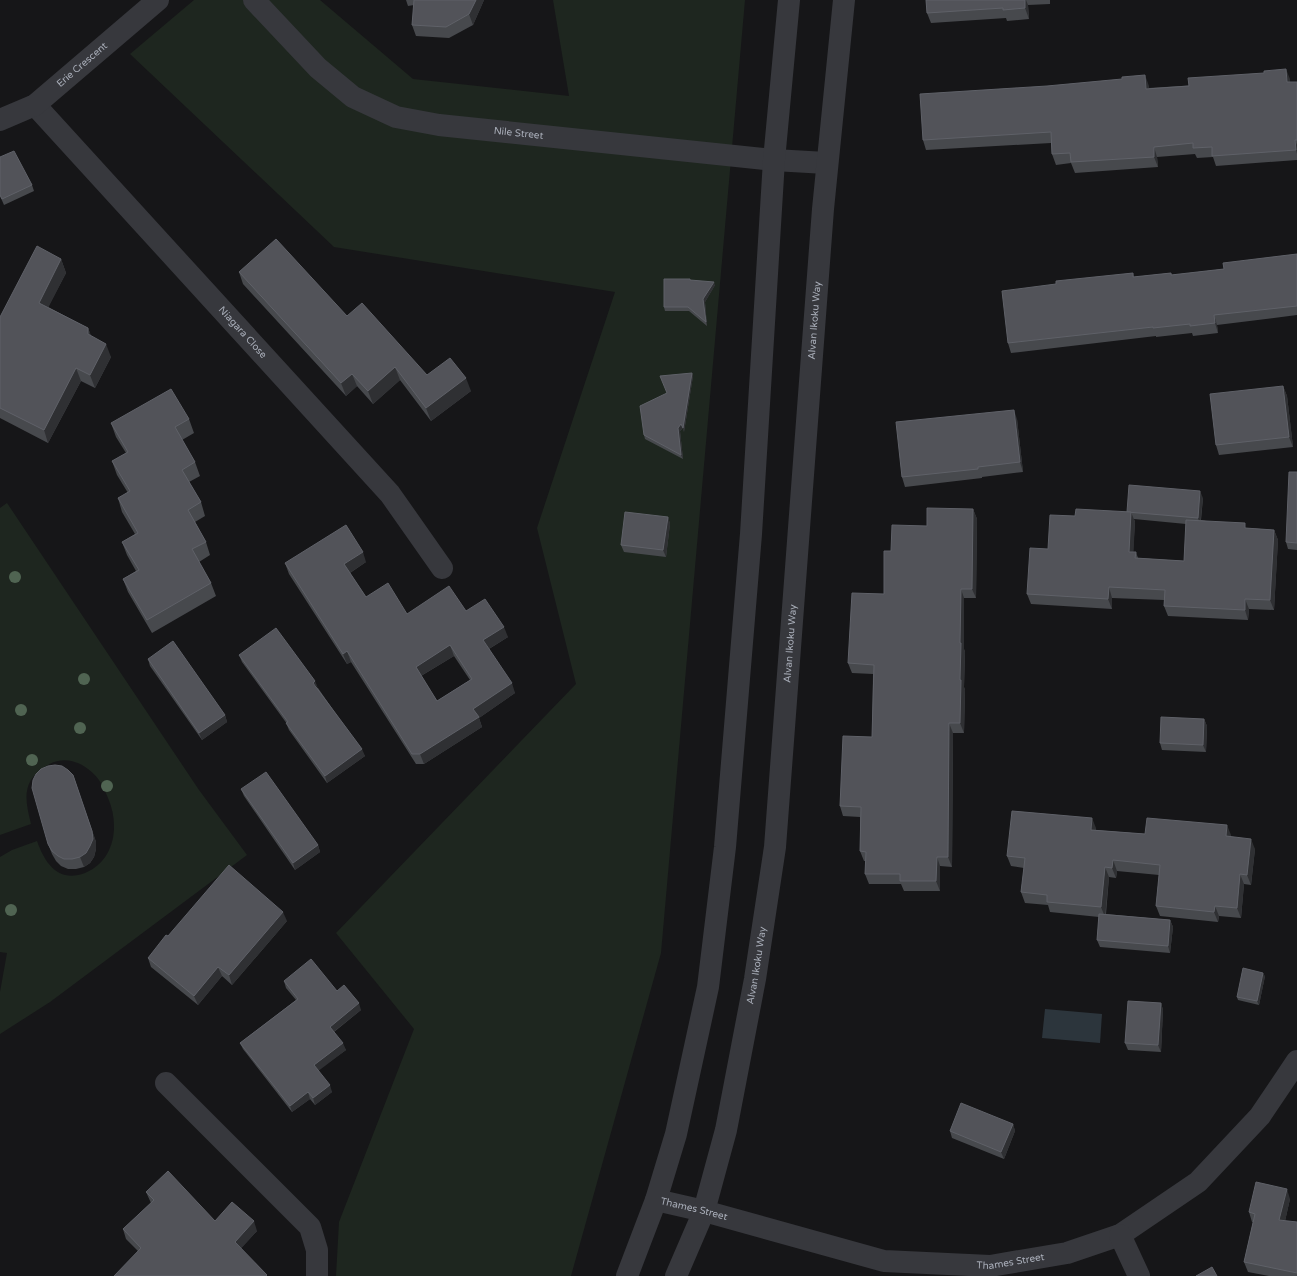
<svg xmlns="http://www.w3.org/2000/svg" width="1297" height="1276" font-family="'Varela Round',sans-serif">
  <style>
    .green { fill: #1e261f }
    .water { fill: #2c353c }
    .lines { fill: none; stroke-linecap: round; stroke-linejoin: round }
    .minor { stroke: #37383d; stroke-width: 22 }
    .tree { fill: #506452 }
    .wall { fill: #47494d; fill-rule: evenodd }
    .shaded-wall { fill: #2f3033 }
    .building { fill: #525359; stroke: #5f6168; fill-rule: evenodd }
    .labels { text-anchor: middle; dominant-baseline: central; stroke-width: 4; stroke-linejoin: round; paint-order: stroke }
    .street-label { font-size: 10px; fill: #a8adb8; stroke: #111113 }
  </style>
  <rect width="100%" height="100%" fill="#161618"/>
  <!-- green -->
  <g class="green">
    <polygon points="194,0 320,0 413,79 569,96 553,0 745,0 661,953 571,1276 336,1276 339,1222 414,1029 336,933 576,684 537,528 615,292 334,247 130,54"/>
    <path d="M7,503l192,287 48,65 -197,147 -50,32v-42l7,-39 -7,-1v-95l12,-7 25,-9c8,23 22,42 48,32 30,-12 35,-48 23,-75 -5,-12 -9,-21 -20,-29 -13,-10 -28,-12 -42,-3 -25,15 -21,34 -15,58l-31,11v-327z"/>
  </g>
  <!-- water -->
  <polygon class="water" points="1045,1009 1102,1014 1100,1043 1042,1038"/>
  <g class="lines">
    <!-- minor -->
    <g class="minor">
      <path id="s1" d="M254,0l64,68 35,29 43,20 43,8 335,35 52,3"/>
      <path id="s2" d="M35,105l355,389 52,74"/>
      <path id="s3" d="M0,120l35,-15 123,-105"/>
      <polyline points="166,1083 310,1227 317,1250 317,1276"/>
      <path id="s4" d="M656,1200l48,11 180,50 106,5 77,-13 53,-18 78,-53 62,-66 37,-55"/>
      <polyline points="1120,1235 1139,1276"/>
      <polyline points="627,1276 656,1200 676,1134 708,987 725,847 751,534 774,160 789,0"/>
      <path id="s5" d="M676,1276l28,-65 22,-81 29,-151 20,-132 48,-638 21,-209"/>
    </g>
  </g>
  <!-- trees -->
  <g class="tree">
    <circle cx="15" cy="577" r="6"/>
    <circle cx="84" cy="679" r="6"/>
    <circle cx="21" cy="710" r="6"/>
    <circle cx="80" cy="728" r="6"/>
    <circle cx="32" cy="760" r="6"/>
    <circle cx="107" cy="786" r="6"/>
    <circle cx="11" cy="910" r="6"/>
  </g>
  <!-- wall -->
  <g class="wall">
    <polygon points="406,0 484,0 473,25 449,38 416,36 412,25 414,5 408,6"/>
    <polygon points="926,0 1050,0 1050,4 1028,5 1029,19 1007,21 1006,18 931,23 927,13"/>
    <polygon points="1290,79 1290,82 1297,82 1297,160 1216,166 1213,157 1197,158 1195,154 1157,157 1158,167 1075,173 1071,163 1056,165 1052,154 1051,143 926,150 923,140 1149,86 1149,88"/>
    <polygon points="0,157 32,185 34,191 4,205 0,196"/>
    <polygon points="1297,254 1297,315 1217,325 1218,333 1193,336 1192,333 1156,337 1156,336 1011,353 1008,343 1056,284 1133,273 1134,277 1171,273 1172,275 1224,269"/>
    <polygon points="61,259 66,273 48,307 88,328 91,336 111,357 95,388 81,381 48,443 0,418 0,317"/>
    <polygon points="239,272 347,316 427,375 471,391 431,421 400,380 373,404 357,386 346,396 243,284"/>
    <polygon points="690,279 690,280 715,285 705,302 707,326 689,311 665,311 664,307"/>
    <polygon points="692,373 693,376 684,432 683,428 680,431 683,459 645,439 644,435 667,394"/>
    <polygon points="1283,386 1287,396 1293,447 1219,455 1216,445"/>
    <polygon points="189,419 194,433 182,440 195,462 200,476 189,482 201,502 205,516 195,522 206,542 210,555 199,562 211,583 216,596 152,633 128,592 123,579 136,571 127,555 122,542 135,534 122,512 118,498 128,493 117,475 112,461 126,453 116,437 111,423"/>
    <polygon points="1017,419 1023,472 982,477 982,478 905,487 902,477"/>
    <polygon points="1297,472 1297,550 1288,549 1286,542"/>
    <path d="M1203,498l-2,22 46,8 27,2 4,10 -4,70 -25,-1 -1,11 -80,-4 -4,-10v-6l-52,-2v11l-81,-5 -4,-10 21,-45 27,-33 52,-4zM1134,519l52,5 -2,37 -46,-3 -2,-6h-3l2,-30z"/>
    <polygon points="973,509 977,519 976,598 964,598 964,649 965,652 964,687 965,690 964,733 953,733 952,867 940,866 940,891 904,891 901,884 869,884 865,874 866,861 864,861 860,851 860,817 843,816 840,806 872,737 873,674 852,673 848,663 884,594 891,551 927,526"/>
    <polygon points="668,517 670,524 666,557 624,552 621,545"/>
    <path d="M366,562l-16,11 16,24 41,17 59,-3 42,26 -19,12 26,44 -36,25 3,9 -58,37h-8l-65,-102 -4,2 -58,-90 -4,-11zM454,656l16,24 -33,21 -16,-25z"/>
    <polygon points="239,655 318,688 365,756 327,783 289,730 286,723 290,728 242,662"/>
    <polygon points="148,659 225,715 227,722 202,740 150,666"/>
    <polygon points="1204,719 1207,726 1206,752 1162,750 1160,743"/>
    <polygon points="73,775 96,842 96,849 94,857 90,863 84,867 76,869 68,869 61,866 56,861 52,854 48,844"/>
    <polygon points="241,789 318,845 320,852 295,870 244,796"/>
    <polygon points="1096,828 1096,830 1145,834 1231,835 1231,837 1255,849 1251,885 1244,884 1241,918 1219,916 1218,922 1160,916 1156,906 1159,875 1117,871 1116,878 1109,877 1106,914 1170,920 1173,927 1170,953 1100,947 1097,940 1099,917 1050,912 1048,905 1025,903 1021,892 1024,868 1011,866 1007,856"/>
    <polygon points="287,921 232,985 222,976 198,1005 151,967 148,958 168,936"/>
    <polygon points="1265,976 1259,1005 1238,1000 1237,997"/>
    <polygon points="284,981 337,991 361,1010 334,1032 346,1050 318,1070 332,1092 315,1105 310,1099 292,1112 243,1049 240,1043 296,1000 286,988"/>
    <polygon points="1161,1003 1163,1010 1161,1052 1128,1050 1125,1043"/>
    <polygon points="1013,1124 1015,1131 1004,1159 952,1138 950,1131"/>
    <polygon points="146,1192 215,1221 257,1231 241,1248 138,1251 126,1239 123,1229 151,1203"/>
    <polygon points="1290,1199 1285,1221 1297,1222 1297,1276 1269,1276 1248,1272 1244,1262 1253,1222 1252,1222 1249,1212"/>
  </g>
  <!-- shaded-wall -->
  <g class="shaded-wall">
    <polygon points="476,0 484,0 473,25 469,14"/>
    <polygon points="1025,0 1026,0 1028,5 1029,19 1025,8"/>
    <polygon points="1286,69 1290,79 1291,93 1287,82"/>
    <polygon points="1145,75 1149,86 1150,99 1146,89"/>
    <polygon points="1295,140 1297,145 1297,154 1296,150"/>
    <polygon points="1154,147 1157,157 1158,167 1154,157"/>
    <polygon points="61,259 66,273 44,316 39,303"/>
    <polygon points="714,282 715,285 705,302 707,326 706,322 703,299"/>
    <polygon points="1214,315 1217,325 1218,333 1215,323"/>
    <polygon points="88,328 93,341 88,334"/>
    <polygon points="106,344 111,357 95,388 90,375"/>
    <polygon points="395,367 400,380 373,404 368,391"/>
    <polygon points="76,368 81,381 48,443 44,430"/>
    <polygon points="692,373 693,376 684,432 683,428"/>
    <polygon points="352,374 357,386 346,396 341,383"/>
    <polygon points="466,378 471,391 431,421 426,408"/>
    <polygon points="1283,386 1287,396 1293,447 1289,437"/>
    <polygon points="1014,410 1017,419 1023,472 1020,462"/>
    <polygon points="681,424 683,428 680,431 683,459 681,455 678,428"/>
    <polygon points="1200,491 1203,498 1200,525 1198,518"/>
    <polygon points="973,509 977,519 976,598 972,589"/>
    <polygon points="1131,512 1135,522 1133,562 1129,552"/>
    <polygon points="668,517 670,524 666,557 663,550"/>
    <polygon points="1274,530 1278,540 1274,610 1270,600"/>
    <polygon points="363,552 366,562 348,574 344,564"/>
    <polygon points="1109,587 1112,598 1112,609 1108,599"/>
    <polygon points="961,589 964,598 964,649 965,652 964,687 965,690 964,733 960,723 960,643"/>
    <polygon points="1245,599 1249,609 1248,620 1245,610"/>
    <polygon points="504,627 508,637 487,650 483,640"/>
    <polygon points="450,645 454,656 419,677 416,667"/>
    <polygon points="347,651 351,662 347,664 343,654"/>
    <polygon points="315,681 318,688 313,683"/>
    <polygon points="512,683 515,693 479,718 482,727 424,764 420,754 473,709"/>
    <polygon points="225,715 227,722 202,740 199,733"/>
    <polygon points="1204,719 1207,726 1206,752 1203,745"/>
    <polygon points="949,723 953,733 952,867 948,857"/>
    <polygon points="362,749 365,756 327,783 325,776"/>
    <polygon points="73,775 96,842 96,849 94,857 90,863 84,867 80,857"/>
    <polygon points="1092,818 1096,828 1095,840 1091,830"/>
    <polygon points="1227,825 1231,835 1230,846 1226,836"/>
    <polygon points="1251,839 1255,849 1251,885 1247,875"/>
    <polygon points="318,845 320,852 295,870 293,863"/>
    <polygon points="937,857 940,866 940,891 936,881"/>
    <polygon points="1113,860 1117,871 1116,878 1112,868"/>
    <polygon points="1105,867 1109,877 1105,917 1101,907"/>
    <polygon points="1240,874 1244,884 1241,918 1237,908"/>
    <polygon points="1215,906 1219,916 1218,922 1214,912"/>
    <polygon points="283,912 287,921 232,985 229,975"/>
    <polygon points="1170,920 1173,927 1170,953 1168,946"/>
    <polygon points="218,967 222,976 198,1005 194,996"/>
    <polygon points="1263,973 1265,976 1259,1005 1257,1001"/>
    <polygon points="359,1003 361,1010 332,1033 330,1027"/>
    <polygon points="1161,1003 1163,1010 1161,1052 1158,1045"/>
    <polygon points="343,1043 346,1050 317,1072 314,1065"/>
    <polygon points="330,1085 332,1092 315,1105 313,1098"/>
    <polygon points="308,1092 310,1099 292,1112 290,1106"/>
    <polygon points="1013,1124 1015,1131 1004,1159 1001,1152"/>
    <polygon points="1287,1189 1290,1199 1283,1230 1279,1220"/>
    <polygon points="254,1221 257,1231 238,1252 235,1242"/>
  </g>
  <!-- building -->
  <g class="building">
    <polygon points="414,0 476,0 469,14 446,27 412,25"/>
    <polygon points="926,0 1025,0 1025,8 1003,10 1003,8 927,13"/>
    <polygon points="1286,69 1287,82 1297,82 1297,140 1295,140 1296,150 1212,156 1212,147 1193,148 1193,143 1154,147 1154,157 1071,162 1070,153 1052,154 1051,132 923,140 920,94 1047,86 1122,79 1122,77 1145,75 1146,89 1189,86 1188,78 1264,73 1264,71"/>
    <polygon points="14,151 32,185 2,199 0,195 0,157"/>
    <polygon points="276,239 347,316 362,303 427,375 450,358 466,378 426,408 395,367 368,391 352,374 341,383 239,272"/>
    <polygon points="37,246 61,259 39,303 88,328 88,334 106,344 90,375 76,368 44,430 0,408 0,317"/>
    <polygon points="1297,254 1297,306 1214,315 1215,323 1190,326 1190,324 1153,328 1153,327 1008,343 1002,291 1056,284 1056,281 1133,273 1133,277 1171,273 1171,275 1224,269 1223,263"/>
    <polygon points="664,279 690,279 690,280 714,282 703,299 706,322 688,307 664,307"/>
    <polygon points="692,373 683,428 681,424 678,428 681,455 644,435 640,406 667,393 660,376"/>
    <polygon points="1283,386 1289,437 1216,445 1210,394"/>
    <polygon points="171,389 189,419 175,427 195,462 182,470 201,502 188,510 206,542 192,549 211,583 147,620 123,579 139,570 122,542 138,533 118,498 130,491 112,461 128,452 111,423"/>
    <polygon points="1014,410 1020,462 978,467 978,469 902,477 896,422"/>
    <polygon points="1289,472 1297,472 1297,543 1286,542"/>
    <polygon points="1129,485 1200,491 1198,518 1127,512"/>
    <polygon points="927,508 973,509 972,589 961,589 960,643 961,643 960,680 961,680 960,723 949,723 948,857 937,857 936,881 900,881 900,874 865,874 866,852 860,851 861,807 840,806 843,736 872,737 874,665 848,663 852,593 884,594 884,551 891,551 892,525 927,526"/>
    <polygon points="1076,509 1131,512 1129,552 1136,552 1135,558 1184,561 1186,520 1245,523 1245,528 1274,530 1270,600 1245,599 1245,610 1164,606 1165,590 1109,587 1108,599 1027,594 1030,548 1048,549 1050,515 1075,516"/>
    <polygon points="625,512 668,517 663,550 621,545"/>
    <path d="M346,525l17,27 -19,12 22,33 22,-14 19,31 42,-28 17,25 19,-12 19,28 -21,13 29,43 -39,26 6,8 -59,37h-8l-65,-103 -4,3 -58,-91zM450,645l22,34 -35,22 -21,-34z"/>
    <polygon points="276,628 315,681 313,683 362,749 325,776 286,723 288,722 239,655"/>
    <polygon points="173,641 225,715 199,733 148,659"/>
    <polygon points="1161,717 1204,719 1203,745 1160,743"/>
    <polygon points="55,765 62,766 68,770 73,775 92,831 93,839 90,846 86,853 80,857 72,859 64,859 58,856 52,851 48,844 32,788 33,780 36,774 41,769 48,766"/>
    <polygon points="266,772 318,845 293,863 241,789"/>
    <polygon points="1012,811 1092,818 1091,830 1145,834 1147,818 1227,825 1226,836 1251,839 1247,875 1240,874 1237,908 1215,906 1214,912 1156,906 1160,865 1113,860 1112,868 1105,867 1101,907 1047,902 1047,895 1021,892 1025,858 1007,856"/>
    <polygon points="229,865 283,912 229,975 218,967 194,996 148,958 166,935 168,936"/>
    <polygon points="1099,914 1170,920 1168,946 1097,940"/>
    <polygon points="311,959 337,991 344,985 359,1003 330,1027 343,1043 314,1065 330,1085 313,1098 308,1092 290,1106 240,1043 298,999 284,981"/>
    <polygon points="1243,968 1263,973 1257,1001 1237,997"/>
    <polygon points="1128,1001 1161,1003 1158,1045 1125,1043"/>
    <polygon points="961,1103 1013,1124 1001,1152 950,1131"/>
    <polygon points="168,1171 215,1221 232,1202 254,1221 235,1242 267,1275 266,1276 114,1276 141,1248 123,1229 154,1200 146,1192"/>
    <polygon points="1256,1182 1287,1189 1279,1220 1297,1222 1297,1273 1244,1262 1255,1214 1249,1212"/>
    <polygon points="1212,1267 1217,1276 1196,1276"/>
  </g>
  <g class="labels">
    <!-- street labels -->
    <g class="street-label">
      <text stroke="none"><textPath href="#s3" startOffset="100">Erie Crescent</textPath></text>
      <text stroke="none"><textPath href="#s1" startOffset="310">Nile Street</textPath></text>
      <text stroke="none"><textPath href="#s5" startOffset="970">Alvan Ikoku Way</textPath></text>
      <text stroke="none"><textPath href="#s2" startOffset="308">Niagara Close</textPath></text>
      <text stroke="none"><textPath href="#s5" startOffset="646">Alvan Ikoku Way</textPath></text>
      <text stroke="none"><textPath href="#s5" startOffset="322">Alvan Ikoku Way</textPath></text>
      <text stroke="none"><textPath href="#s4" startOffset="39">Thames Street</textPath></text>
      <text stroke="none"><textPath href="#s4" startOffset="363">Thames Street</textPath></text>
    </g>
  </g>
</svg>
